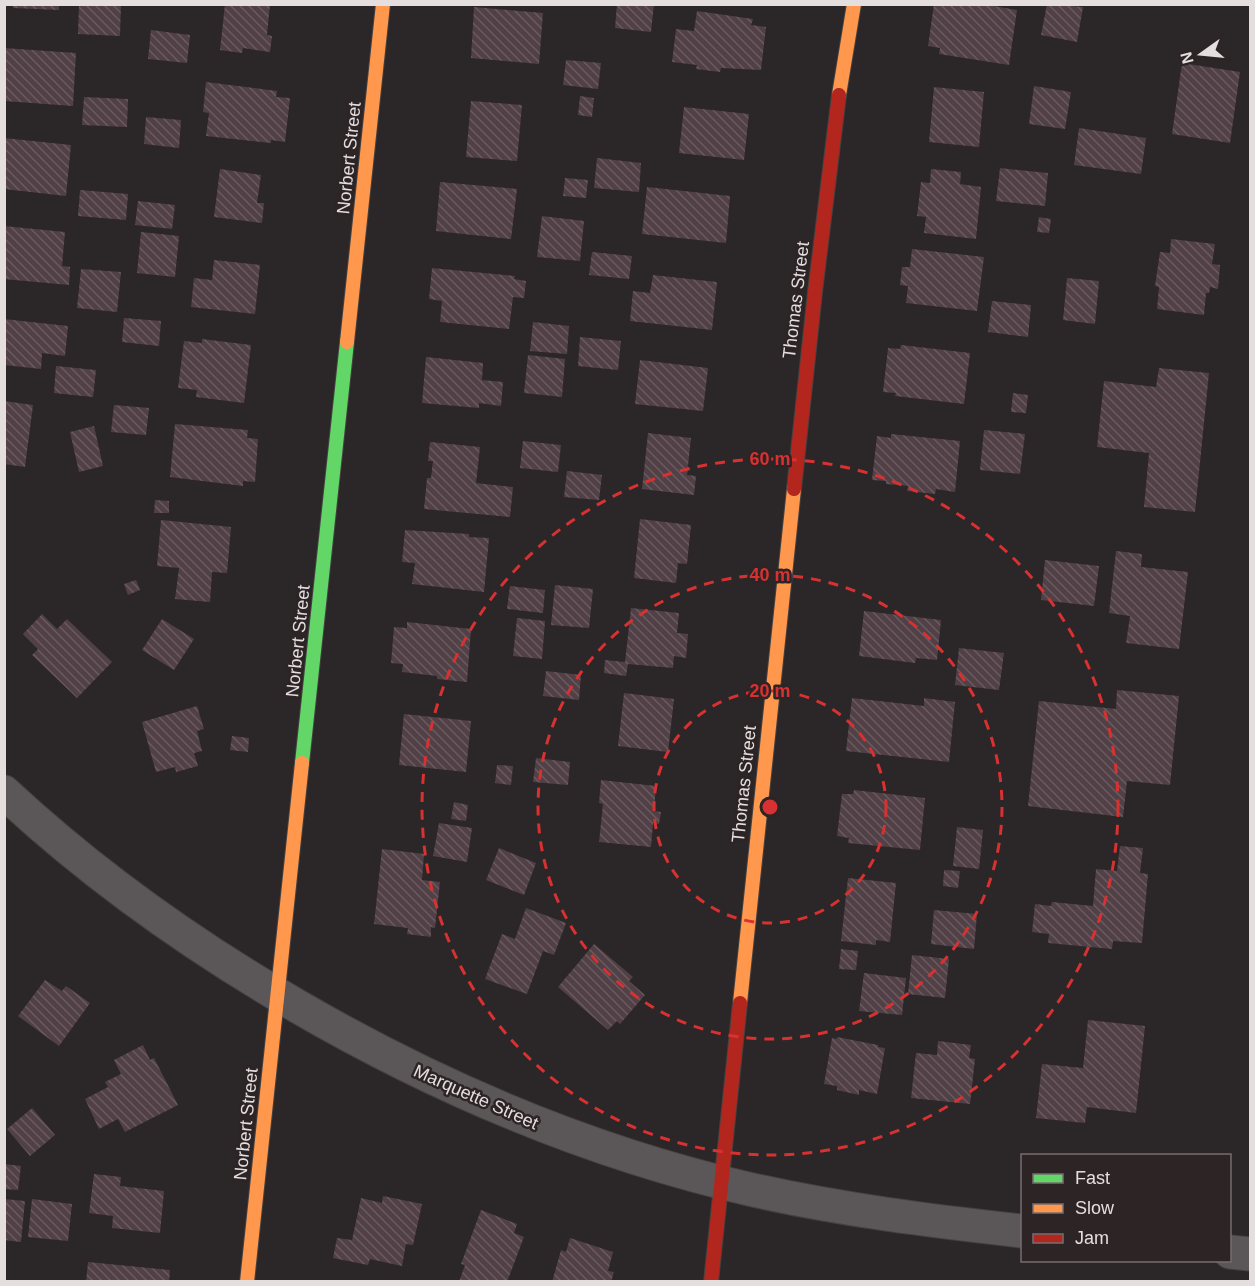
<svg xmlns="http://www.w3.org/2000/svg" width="1255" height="1286" font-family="Helvetica,sans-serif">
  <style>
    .building { fill: url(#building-back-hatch) }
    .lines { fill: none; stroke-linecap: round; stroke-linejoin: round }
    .street-casing { stroke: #454141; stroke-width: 35 }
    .fast-casing { stroke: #454141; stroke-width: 16 }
    .slow-casing { stroke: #454141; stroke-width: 16 }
    .jam-casing { stroke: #454141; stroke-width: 16 }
    .street { stroke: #5b5759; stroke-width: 33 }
    .fast { stroke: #63d668; stroke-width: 14 }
    .slow { stroke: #ff974d; stroke-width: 14 }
    .jam { stroke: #b3261e; stroke-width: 14 }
    .ring { fill: none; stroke: #d73131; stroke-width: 3; stroke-dasharray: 10 8 }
    .labels { text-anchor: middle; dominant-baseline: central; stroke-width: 5; stroke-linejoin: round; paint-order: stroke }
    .street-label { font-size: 18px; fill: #e4dedf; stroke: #2d2426 }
    .centre { fill: #d73131; stroke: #2d2426; stroke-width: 3 }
    .ring-label { font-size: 18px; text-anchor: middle; font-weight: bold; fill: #d73131; stroke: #2d2426; stroke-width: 5; stroke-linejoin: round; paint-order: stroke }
  </style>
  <defs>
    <pattern id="building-back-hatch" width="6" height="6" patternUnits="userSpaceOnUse" patternTransform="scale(1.5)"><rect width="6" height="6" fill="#514046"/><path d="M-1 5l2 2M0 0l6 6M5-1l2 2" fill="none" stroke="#6a5b60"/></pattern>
  </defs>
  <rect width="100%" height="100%" fill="#2b2627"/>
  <!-- building -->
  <g class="building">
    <polygon points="13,4 59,4 59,10 13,8"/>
    <polygon points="79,4 121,4 120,36 78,34"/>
    <polygon points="225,4 270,4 267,35 272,36 270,52 243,48 242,53 220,50"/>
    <polygon points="617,4 654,4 651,32 615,28"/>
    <polygon points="934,4 982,4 1017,10 1009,65 939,54 940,48 928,46"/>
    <polygon points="1047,4 1083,7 1077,42 1041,35"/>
    <polygon points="474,7 543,13 539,64 471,58"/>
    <polygon points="697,11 753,19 751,25 766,27 761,70 721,68 720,72 696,69 697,65 672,62 676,29 694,31"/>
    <polygon points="151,30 190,35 187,63 148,59"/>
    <polygon points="4,48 76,53 73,106 4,101"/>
    <polygon points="566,60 601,63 598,89 563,85"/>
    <polygon points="1182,63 1240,72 1230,143 1172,134"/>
    <polygon points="206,82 277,91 276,97 290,98 285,142 271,140 271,143 206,136 209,113 203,112"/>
    <polygon points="1034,86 1071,92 1065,129 1029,124"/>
    <polygon points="934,87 984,92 979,147 929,142"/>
    <polygon points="580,96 594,98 592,117 578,115"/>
    <polygon points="84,97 128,99 127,127 82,125"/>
    <polygon points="471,101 522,105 517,161 466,157"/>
    <polygon points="684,107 749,114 744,160 679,153"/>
    <polygon points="146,117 181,120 179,148 144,144"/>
    <polygon points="1079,128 1146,138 1141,174 1074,165"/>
    <polygon points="4,138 71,145 66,196 4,189"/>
    <polygon points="597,158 641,163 639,192 594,188"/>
    <polygon points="1000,168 1048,173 1045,206 996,201"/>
    <polygon points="220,169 261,175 257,203 264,203 262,223 214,217"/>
    <polygon points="931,169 961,172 960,184 981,187 976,239 924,233 926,217 917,216 921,182 930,183"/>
    <polygon points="565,178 588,180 586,198 563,196"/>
    <polygon points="440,182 517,189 511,239 436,231"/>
    <polygon points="647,187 730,196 726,243 642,234"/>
    <polygon points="80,190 128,194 126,220 78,216"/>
    <polygon points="138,201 175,205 172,229 135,225"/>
    <polygon points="542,216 584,221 580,261 537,257"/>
    <polygon points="1039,217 1051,219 1049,233 1037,232"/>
    <polygon points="4,226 65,232 62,266 70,267 69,285 4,279"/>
    <polygon points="141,232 179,236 175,277 137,273"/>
    <polygon points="1171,239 1215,244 1212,264 1220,265 1218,289 1210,287 1209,293 1206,293 1204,315 1157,309 1159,287 1155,286 1160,252 1170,253"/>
    <polygon points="912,249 984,257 977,311 906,303 908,286 900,285 902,267 910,267"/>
    <polygon points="592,252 632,256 629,279 589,275"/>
    <polygon points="214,260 260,265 255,314 191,307 194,278 212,280"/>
    <polygon points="432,268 515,276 514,279 526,281 524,298 513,297 509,329 440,322 442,301 429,299"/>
    <polygon points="81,269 121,272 117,312 77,308"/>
    <polygon points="653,275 717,282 712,330 630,321 633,291 650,293"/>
    <polygon points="1067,278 1099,281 1095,324 1063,320"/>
    <polygon points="992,301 1031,305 1028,337 988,332"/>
    <polygon points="124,318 161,321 159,346 122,342"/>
    <polygon points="4,319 68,326 65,356 42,353 41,369 4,365"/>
    <polygon points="533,322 569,326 567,354 530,351"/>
    <polygon points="580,337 621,341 618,370 578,366"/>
    <polygon points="202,339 251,345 244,403 196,397 197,390 178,388 184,341 202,343"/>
    <polygon points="901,345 970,353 964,404 895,396 896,393 883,392 888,348 900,349"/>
    <polygon points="528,355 565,359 562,397 524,393"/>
    <polygon points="426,357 483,363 482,380 503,382 501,406 479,403 479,408 422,403"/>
    <polygon points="640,360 708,368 703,411 635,404"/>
    <polygon points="56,366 96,370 93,397 54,393"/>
    <polygon points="1159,368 1209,373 1195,512 1144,507 1149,453 1097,447 1104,381 1156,387"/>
    <polygon points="1013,393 1028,395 1026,413 1011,412"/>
    <polygon points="4,401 33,405 25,467 4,464"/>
    <polygon points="114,405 149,408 146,435 111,432"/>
    <polygon points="175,424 248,430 247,438 258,439 255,482 243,481 243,486 170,477"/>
    <polygon points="94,426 103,466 79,472 70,432"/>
    <polygon points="984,430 1025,434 1020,474 980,470"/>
    <polygon points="648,433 691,438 687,475 696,476 694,495 642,489"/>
    <polygon points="891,434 960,441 955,492 936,489 935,494 907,491 908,486 886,484 886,481 872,480 877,436 891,438"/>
    <polygon points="523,441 561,445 558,472 520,468"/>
    <polygon points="430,442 480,447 476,483 513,487 510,517 424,509 427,478 431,478 433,461 428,461"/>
    <polygon points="567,471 602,475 599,500 564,497"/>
    <polygon points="155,500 169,501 169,513 154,513"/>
    <polygon points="640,519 691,525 687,564 678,563 676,583 634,578"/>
    <polygon points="161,520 231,527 227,573 212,572 210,602 175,599 179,568 157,566"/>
    <polygon points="405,530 469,534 469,537 489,538 484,592 412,584 415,563 402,562"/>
    <polygon points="1116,551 1142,554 1141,567 1188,572 1179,649 1126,643 1130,616 1109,613"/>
    <polygon points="1045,560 1099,566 1094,606 1041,600"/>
    <polygon points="136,580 140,590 128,595 124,584"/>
    <polygon points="555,585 593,589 589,628 551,625"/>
    <polygon points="510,586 545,590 543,613 507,609"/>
    <polygon points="631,608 679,613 677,633 688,634 686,658 674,656 673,668 628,664 626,676 604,673 605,660 625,662"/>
    <polygon points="864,611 941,620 937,660 916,658 915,663 859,656"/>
    <polygon points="42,614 57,629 67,619 112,662 77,698 32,655 38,649 23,634"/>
    <polygon points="517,618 545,621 542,659 513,656"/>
    <polygon points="162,619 194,639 174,670 142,650"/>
    <polygon points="407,622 471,629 467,682 437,679 437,676 402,672 403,664 391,663 394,627 407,628"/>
    <polygon points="959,648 1004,653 999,690 955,685"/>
    <polygon points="546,671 581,675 579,700 543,696"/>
    <polygon points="1117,690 1179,696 1170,785 1127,781 1123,817 1028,806 1039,701 1116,709"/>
    <polygon points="624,693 674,699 668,752 618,746"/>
    <polygon points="852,698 924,706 924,698 955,702 949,762 846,751"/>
    <polygon points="197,706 204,729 197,731 202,751 194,753 198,766 176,772 175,767 156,772 142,722"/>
    <polygon points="404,714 471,721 466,772 399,765"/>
    <polygon points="232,736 249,738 248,752 230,750"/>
    <polygon points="536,758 570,762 568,785 533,782"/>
    <polygon points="497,765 513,766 511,785 495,783"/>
    <polygon points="601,780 656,786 654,811 661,812 659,824 653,823 651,847 599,842 603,804 599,803"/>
    <polygon points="854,790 925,798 920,850 848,843 849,838 837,836 842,794 853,794"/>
    <polygon points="454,802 468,805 466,821 451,819"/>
    <polygon points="439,823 472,828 467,862 433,856"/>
    <polygon points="957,827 983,830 979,869 953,866"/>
    <polygon points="1120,846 1143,848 1140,873 1148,874 1142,943 1113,941 1112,949 1048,943 1049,934 1032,932 1035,904 1051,906 1052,902 1093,906 1096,869 1117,871"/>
    <polygon points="499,848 536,863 524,895 486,880"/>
    <polygon points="382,849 424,854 422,880 440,882 435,928 431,927 431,937 407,934 408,928 374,924"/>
    <polygon points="944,870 960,871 958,888 943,886"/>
    <polygon points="848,878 896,883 890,942 876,940 876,945 841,941"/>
    <polygon points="526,908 566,923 554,955 543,951 527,994 485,979 502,934 515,939"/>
    <polygon points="934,910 977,914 974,949 931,944"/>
    <polygon points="594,944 633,977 629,981 645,995 620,1024 617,1021 608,1030 558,987"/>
    <polygon points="841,949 858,951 856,970 839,969"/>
    <polygon points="912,955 949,959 945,998 908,994"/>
    <polygon points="864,973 906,978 902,1015 859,1011"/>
    <polygon points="45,980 62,991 66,986 90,1003 59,1046 18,1016"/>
    <polygon points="1088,1020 1145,1026 1136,1113 1087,1107 1085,1123 1036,1118 1042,1064 1083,1068"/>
    <polygon points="837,1037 878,1045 878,1047 885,1048 877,1094 859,1090 859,1095 837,1090 837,1086 824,1084 832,1038 837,1039"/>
    <polygon points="938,1041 971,1045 969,1058 975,1059 970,1104 911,1098 916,1053 937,1055"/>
    <polygon points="143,1045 150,1060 154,1058 178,1105 125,1132 118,1119 99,1129 85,1099 108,1087 105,1082 121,1074 114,1060"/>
    <polygon points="32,1108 55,1135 30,1156 7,1129"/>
    <polygon points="4,1164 21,1166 18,1190 4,1189"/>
    <polygon points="94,1174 121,1177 120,1186 164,1191 160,1233 112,1228 113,1216 89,1213"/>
    <polygon points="383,1196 422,1204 413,1245 406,1244 402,1266 370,1259 368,1265 333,1258 337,1238 352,1240 361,1198 382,1203"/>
    <polygon points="4,1199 25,1201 21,1242 4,1240"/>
    <polygon points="32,1199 72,1204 68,1241 28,1237"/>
    <polygon points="481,1210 517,1224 514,1233 524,1237 507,1282 459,1282 465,1265 461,1264"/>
    <polygon points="570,1238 613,1252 608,1271 614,1272 611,1282 552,1282 561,1250 566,1252"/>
    <polygon points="88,1262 170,1270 169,1282 86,1282"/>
  </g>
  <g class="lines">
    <defs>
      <g id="street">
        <path d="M4,792c89,83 188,153 293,214 143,83 294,147 456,184 89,20 179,31 269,41"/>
        <polyline points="1230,1252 1250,1254"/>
      </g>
      <polyline id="fast" points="302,763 347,342"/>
      <g id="slow">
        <polyline points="839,95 854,4"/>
        <polyline points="347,342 383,4"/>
        <polyline points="740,1003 794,489"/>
        <polyline points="247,1282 302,763"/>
      </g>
      <g id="jam">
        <polyline points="794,489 815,292 839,95"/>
        <polyline points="711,1282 740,1003"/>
      </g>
    </defs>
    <!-- street casing -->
    <use href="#street" class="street-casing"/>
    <!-- fast casing -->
    <use href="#fast" class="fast-casing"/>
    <!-- slow casing -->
    <use href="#slow" class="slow-casing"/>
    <!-- jam casing -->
    <use href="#jam" class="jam-casing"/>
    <!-- street -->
    <use href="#street" class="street"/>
    <!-- fast -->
    <use href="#fast" class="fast"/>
    <!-- slow -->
    <use href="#slow" class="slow"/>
    <!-- jam -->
    <use href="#jam" class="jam"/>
  </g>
  <!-- distance rings -->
  <g class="ring">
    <circle cx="770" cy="807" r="116"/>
    <circle cx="770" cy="807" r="232"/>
    <circle cx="770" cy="807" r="348"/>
  </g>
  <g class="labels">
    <!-- street labels -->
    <g class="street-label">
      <text transform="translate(349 158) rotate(-84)">Norbert Street</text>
      <text transform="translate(796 300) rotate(-83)">Thomas Street</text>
      <text transform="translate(298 641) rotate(-84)">Norbert Street</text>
      <text transform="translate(744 784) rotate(-84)">Thomas Street</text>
      <text transform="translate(476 1097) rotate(24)">Marquette Street</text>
      <text transform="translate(246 1124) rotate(-84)">Norbert Street</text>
    </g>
  </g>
  <circle cx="770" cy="807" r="9" class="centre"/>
  <g class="ring-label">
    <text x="770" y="465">60 m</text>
    <text x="770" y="581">40 m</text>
    <text x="770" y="697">20 m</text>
  </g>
  <!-- border -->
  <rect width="1255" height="1286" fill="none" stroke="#e4dedf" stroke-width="12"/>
  <!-- legend -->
  <rect x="1021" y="1154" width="210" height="108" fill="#2d2426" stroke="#766e70" stroke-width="1.5"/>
  <rect x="1033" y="1174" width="30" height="9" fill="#63d668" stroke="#766e70" stroke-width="1.5"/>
  <text x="1075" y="1184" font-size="18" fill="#e4dedf">Fast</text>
  <rect x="1033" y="1204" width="30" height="9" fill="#ff974d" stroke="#766e70" stroke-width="1.5"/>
  <text x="1075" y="1214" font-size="18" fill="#e4dedf">Slow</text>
  <rect x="1033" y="1234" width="30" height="9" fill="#b3261e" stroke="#766e70" stroke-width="1.5"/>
  <text x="1075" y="1244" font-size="18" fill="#e4dedf">Jam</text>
  <!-- north arrow -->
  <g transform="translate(1201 54) rotate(255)" stroke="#2d2426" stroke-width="4.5" paint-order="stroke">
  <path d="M0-4.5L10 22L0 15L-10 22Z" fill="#e4dedf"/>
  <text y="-9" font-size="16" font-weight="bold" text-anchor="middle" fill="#e4dedf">N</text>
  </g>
</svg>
